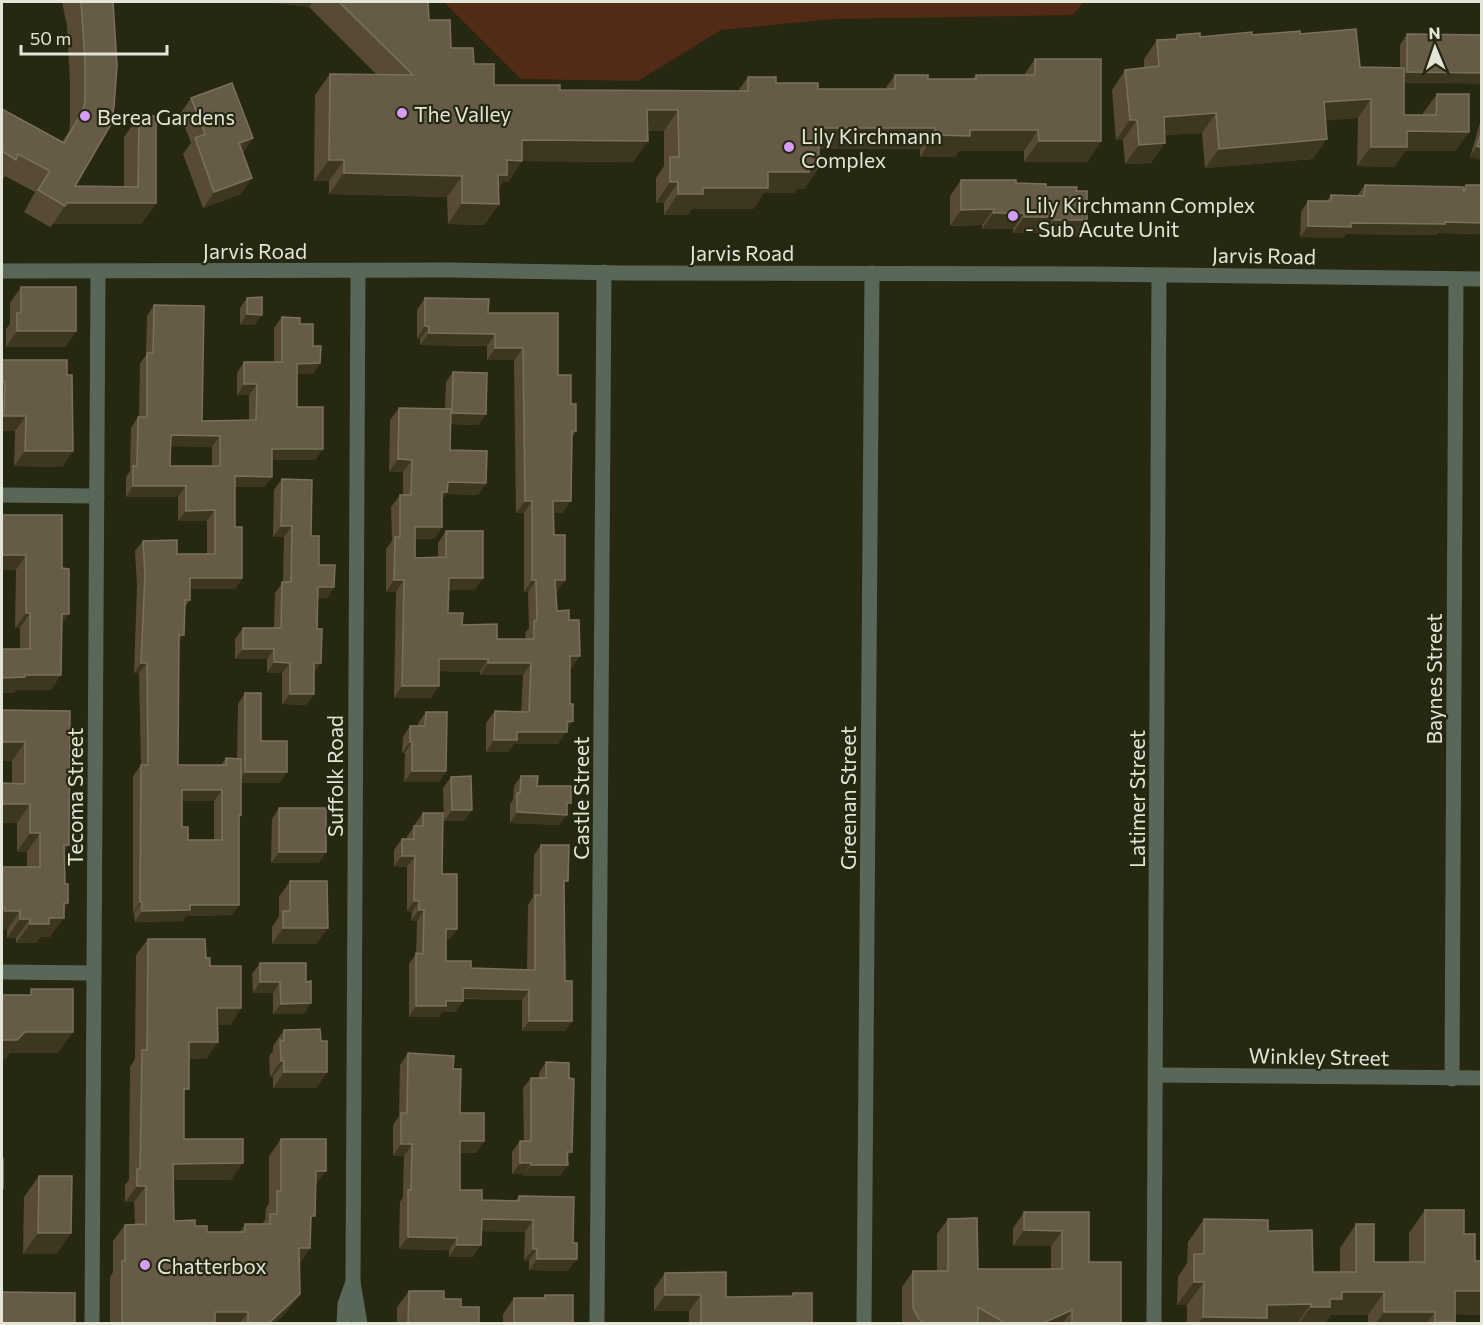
<svg xmlns="http://www.w3.org/2000/svg" width="1483" height="1325" font-family="Commissioner,sans-serif">
  <style>
    .green { fill: #522a15 }
    .lines { fill: none; stroke-linecap: round; stroke-linejoin: round }
    .minor { stroke: #586758; stroke-width: 15 }
    .wall { fill: #574b36; fill-rule: evenodd }
    .shaded-wall { fill: #3d3620 }
    .building { fill: #665b47; stroke: #79715e; stroke-width: 1.5; fill-rule: evenodd }
    .poi-dot { fill: #d49cfb; stroke: #262811; stroke-width: 2 }
    .labels { text-anchor: middle; dominant-baseline: central; stroke-width: 4.5; stroke-linejoin: round; paint-order: stroke }
    .poi-label { font-size: 21px; fill: #e3e5d7; stroke: #262811; text-anchor: start }
    .street-label { font-size: 21px; fill: #e3e5d7; stroke: #262811 }
  </style>
  <rect width="100%" height="100%" fill="#262811"/>
  <!-- green -->
  <polygon class="green" points="444,2 1084,2 1073,15 833,19 721,30 638,81 521,79"/>
  <g class="lines">
    <!-- minor -->
    <g class="minor">
      <polyline points="2,271 449,270 624,273 1090,274 1482,279"/>
      <polyline points="358,271 353,1282 360,1324"/>
      <polyline points="2,495 97,496"/>
      <polyline points="2,972 94,973"/>
      <polyline points="1156,1075 1482,1078"/>
      <polyline points="1452,1079 1456,279"/>
      <polyline points="92,1324 98,271"/>
      <polyline points="344,1324 345,1304 353,1282"/>
      <polyline points="597,1324 604,272"/>
      <polyline points="864,1324 872,273"/>
      <polyline points="1154,1324 1159,275"/>
    </g>
  </g>
  <!-- wall -->
  <g class="wall">
    <polygon points="62,2 113,2 75,186 124,187 124,137 139,116 156,203 141,224 53,224 50,227 24,212 35,192 5,176 2,181 2,109 62,142 69,131 70,123 70,83 67,26"/>
    <polygon points="268,2 428,2 429,20 451,48 474,64 494,85 560,90 738,91 748,77 776,83 818,89 885,89 895,75 928,79 973,79 976,75 1024,75 1035,59 1101,141 1087,162 1024,162 1024,151 959,151 955,157 920,157 920,149 819,149 819,168 804,189 797,189 794,193 764,193 753,209 692,209 688,215 664,215 664,203 656,203 656,178 664,166 664,131 648,131 648,141 633,162 522,161 508,182 503,182 499,188 499,204 484,225 448,224 447,197 329,194 329,181 314,181 315,95 330,74 376,74 309,7"/>
    <polygon points="1300,34 1360,67 1400,68 1400,45 1407,34 1482,35 1404,83 1404,115 1423,115 1423,113 1437,94 1469,132 1455,151 1405,151 1394,167 1357,166 1358,118 1325,120 1313,159 1205,168 1202,133 1165,135 1151,163 1125,164 1123,140 1116,140 1112,90 1125,70 1144,68 1144,59 1157,40 1175,39 1177,35 1200,37"/>
    <polygon points="191,98 253,138 243,152 241,194 203,208 183,154 191,143 180,114"/>
    <polygon points="1482,116 1482,160 1470,157"/>
    <polygon points="961,180 1046,187 1076,191 1087,220 1076,236 1043,236 1043,233 1013,233 1013,229 982,229 982,225 950,226 950,196"/>
    <polygon points="1365,185 1463,189 1466,185 1482,185 1482,234 1438,233 1437,235 1346,234 1343,238 1300,237 1301,212 1308,201 1327,201 1331,195 1357,196"/>
    <polygon points="21,287 76,331 65,347 6,347 6,329 10,324 10,303"/>
    <polygon points="247,298 255,325 240,325 240,308"/>
    <polygon points="425,298 488,313 558,375 571,404 576,431 572,437 563,513 554,513 554,535 565,580 556,592 557,611 569,620 572,668 570,668 567,730 558,744 514,744 508,752 486,752 486,723 495,711 521,712 523,675 480,675 480,672 439,671 431,698 394,698 396,592 386,592 386,549 392,541 391,507 400,495 403,495 403,472 389,472 390,420 399,408 445,408 446,382 453,372 479,425 450,424 450,450 486,483 478,495 446,494 442,500 442,527 434,539 415,539 415,558 438,557 438,543 446,531 483,578 474,590 449,590 448,613 462,625 497,639 526,639 525,633 529,628 528,592 524,592 524,513 516,513 514,360 487,360 487,346 420,345 420,339 417,339 417,310"/>
    <path d="M154,305l48,116 47,-1v-25h-12v-22l7,-11h30v-34l8,-11 18,7 13,22 7,17 -7,11h-16v33l26,42 -8,11h-43v17l-8,10h-29v40l7,51 -7,11h-45v11l-5,7 -6,36 -1,122h43l5,-7 11,1 1,-55 7,-11 16,48 19,42h-39v32l-2,3v87l-7,10 -46,1 -3,5 -48,1 -1,-9h-1v-137l8,-11 -2,-92h-5l3,-88 -2,-34 8,-10 34,13h30v-33h-29v-24h-52v-20l4,-6 1,-43 7,-11h1l1,-54 6,-8 1,-39zM171,446l41,1v19h-42zM182,801h32v39h-26l-6,-13z"/>
    <polygon points="2,360 67,375 73,451 62,467 14,466 15,431 2,431"/>
    <polygon points="282,479 311,536 319,565 334,587 327,598 318,598 314,673 314,694 306,705 282,704 282,673 267,673 267,659 235,659 235,639 243,628 274,628 275,593 283,582 284,537 273,537 274,490"/>
    <polygon points="62,515 62,623 51,690 16,690 14,693 2,693 2,649 20,649 20,628 15,628 16,570 2,570"/>
    <polygon points="2,710 70,711 69,845 64,852 65,884 68,903 64,910 50,937 40,937 36,943 16,943 16,938 7,938 7,930 2,930 2,867 27,867 27,852 17,852 17,823 2,823 2,783 12,783 12,761"/>
    <polygon points="426,712 446,771 439,782 404,782 405,753 402,753 403,737 410,726 418,726 418,723"/>
    <polygon points="521,776 537,786 567,809 559,825 510,823 510,804 513,800 514,786"/>
    <polygon points="451,777 472,810 464,821 444,821 443,788"/>
    <polygon points="279,808 326,852 318,863 271,863 272,819"/>
    <polygon points="423,813 442,874 457,929 449,939 446,939 446,961 471,968 527,970 528,905 533,897 534,855 541,845 564,886 565,981 572,1021 565,1031 522,1031 522,1000 463,999 456,1012 442,1012 439,1017 409,1017 409,964 416,954 417,921 411,921 412,912 407,911 407,867 394,866 394,850 402,839 407,839 407,837 414,826 415,826 415,824"/>
    <polygon points="290,881 316,944 272,944 272,927 279,916 279,897"/>
    <polygon points="148,939 206,958 241,1008 230,1025 217,1025 218,1042 206,1059 189,1059 184,1095 184,1139 231,1180 173,1180 174,1221 195,1226 207,1232 240,1232 245,1224 262,1224 265,1220 266,1208 269,1203 269,1156 281,1139 315,1186 310,1222 310,1248 300,1263 300,1294 288,1310 275,1323 110,1323 110,1277 113,1272 113,1241 125,1225 135,1225 134,1202 125,1202 125,1185 129,1180 130,1067 135,1059 136,955"/>
    <polygon points="260,963 306,982 304,1014 273,1014 273,993 253,993 252,974"/>
    <polygon points="284,1030 321,1041 327,1072 316,1088 273,1088 273,1077 270,1077 269,1056 273,1051 273,1046"/>
    <polygon points="408,1053 453,1069 460,1113 484,1141 476,1153 460,1153 460,1190 482,1200 515,1201 519,1196 568,1271 529,1270 529,1261 524,1260 525,1232 482,1231 473,1257 449,1257 449,1250 399,1249 400,1202 403,1197 404,1156 393,1156 393,1125 399,1116 400,1065"/>
    <polygon points="546,1062 567,1159 560,1176 523,1176 524,1174 512,1174 512,1152 520,1141 524,1141 523,1088 531,1078 539,1078 539,1073"/>
    <polygon points="39,1176 71,1233 56,1254 23,1254 24,1197"/>
    <polygon points="1425,1210 1464,1234 1475,1261 1482,1261 1482,1315 1455,1314 1454,1323 1368,1323 1368,1315 1331,1315 1326,1322 1319,1322 1318,1323 1187,1323 1187,1305 1177,1305 1178,1277 1187,1263 1188,1242 1204,1219 1268,1231 1313,1272 1340,1272 1340,1248 1356,1224 1374,1262 1409,1262 1409,1233"/>
    <polygon points="1024,1212 1089,1212 1089,1262 1121,1323 902,1323 902,1287 913,1271 937,1271 937,1234 948,1219 978,1269 1051,1269 1051,1246 1013,1246 1013,1228"/>
    <polygon points="665,1273 726,1297 791,1296 793,1293 812,1323 689,1323 689,1311 654,1311 654,1289"/>
    <polygon points="409,1291 444,1299 461,1307 479,1323 397,1323 397,1307"/>
    <polygon points="545,1295 573,1323 503,1323 503,1314 514,1298 543,1298"/>
  </g>
  <!-- shaded-wall -->
  <g class="shaded-wall">
    <polygon points="268,2 313,2 309,7"/>
    <polygon points="1407,72 1482,73 1482,84 1400,83"/>
    <polygon points="1371,99 1358,118 1310,122 1324,102"/>
    <polygon points="647,110 678,110 664,131 632,131"/>
    <polygon points="1216,113 1202,133 1150,136 1164,117"/>
    <polygon points="1130,120 1137,120 1123,140 1116,140"/>
    <polygon points="819,128 935,128 920,149 804,149"/>
    <polygon points="970,130 1038,130 1024,151 959,151 955,157 920,157 935,135"/>
    <polygon points="1407,131 1469,132 1455,151 1405,151 1394,167 1357,166 1371,147"/>
    <polygon points="253,138 242,154 239,143"/>
    <polygon points="1327,139 1313,159 1205,168 1219,149"/>
    <polygon points="522,140 648,141 633,162 522,161 508,182 503,182 492,196 492,182"/>
    <polygon points="1039,141 1101,141 1087,162 1024,162"/>
    <polygon points="1165,143 1151,163 1125,164 1139,145"/>
    <polygon points="1477,146 1482,148 1482,160 1470,157"/>
    <polygon points="329,160 344,160 329,181 314,181"/>
    <polygon points="809,168 819,168 804,189 797,189 794,193 764,193 753,209 692,209 688,215 664,215 678,194 768,172"/>
    <polygon points="344,173 462,176 447,197 329,194"/>
    <polygon points="252,178 241,194 203,208 214,192"/>
    <polygon points="670,182 678,182 664,203 656,203"/>
    <polygon points="67,203 156,203 141,224 53,224"/>
    <polygon points="462,203 499,204 484,225 448,224"/>
    <polygon points="994,209 982,225 950,226 961,210"/>
    <polygon points="993,213 1024,213 1013,229 982,229"/>
    <polygon points="1024,217 1054,217 1043,233 1013,233"/>
    <polygon points="1054,220 1087,220 1076,236 1043,236"/>
    <polygon points="1445,222 1482,223 1482,234 1438,233 1437,235 1346,234 1343,238 1300,237 1308,226 1351,223"/>
    <polygon points="247,314 262,315 255,325 240,325"/>
    <polygon points="425,326 429,327 420,339 417,339"/>
    <polygon points="17,331 76,331 65,347 6,347"/>
    <polygon points="429,333 495,334 487,346 420,345"/>
    <polygon points="495,348 523,348 514,360 487,360"/>
    <polygon points="320,363 313,374 289,374 297,364"/>
    <polygon points="244,384 257,384 249,395 237,395"/>
    <polygon points="452,413 486,414 479,425 445,424"/>
    <polygon points="4,416 26,416 15,431 2,431 2,420"/>
    <polygon points="171,435 220,436 212,447 164,446"/>
    <polygon points="272,449 323,449 315,460 264,460"/>
    <polygon points="25,451 73,451 62,467 14,466"/>
    <polygon points="398,459 412,460 403,472 389,472"/>
    <polygon points="235,476 272,477 264,487 227,487"/>
    <polygon points="448,482 486,483 478,495 446,494 439,504 434,504"/>
    <polygon points="133,486 186,486 178,497 126,497"/>
    <polygon points="525,501 532,501 524,513 516,513"/>
    <polygon points="553,501 571,501 563,513 545,513"/>
    <polygon points="215,510 207,521 178,521 186,511"/>
    <polygon points="281,526 292,526 284,537 273,537"/>
    <polygon points="415,527 442,527 434,539 406,540"/>
    <polygon points="2,555 26,555 16,570 2,570"/>
    <polygon points="190,578 242,578 235,589 183,589"/>
    <polygon points="449,578 483,578 474,590 440,590"/>
    <polygon points="394,580 404,580 396,592 386,592"/>
    <polygon points="532,580 536,580 528,592 524,592"/>
    <polygon points="555,580 565,580 556,592"/>
    <polygon points="318,587 334,587 327,598 311,597"/>
    <polygon points="26,613 30,613 20,628 15,628"/>
    <polygon points="62,614 69,614 58,629"/>
    <polygon points="179,635 184,635 177,646"/>
    <polygon points="243,649 274,649 267,659 235,659"/>
    <polygon points="570,656 580,656 572,668 562,668"/>
    <polygon points="439,659 488,659 480,672 431,671"/>
    <polygon points="274,662 290,663 282,673 267,673"/>
    <polygon points="141,663 147,663 139,673 134,673"/>
    <polygon points="314,663 321,663 314,673"/>
    <polygon points="488,663 531,663 523,675 480,675"/>
    <polygon points="25,675 61,675 51,690 16,690 14,693 2,693 2,678"/>
    <polygon points="402,686 439,686 431,698 394,698"/>
    <polygon points="290,694 314,694 306,705 282,704"/>
    <polygon points="573,721 558,744 514,744 508,752 486,752 494,740 517,732 567,722"/>
    <polygon points="2,742 25,742 12,761 2,761"/>
    <polygon points="410,742 412,742 405,753 402,753"/>
    <polygon points="412,771 446,771 439,782 404,782"/>
    <polygon points="245,772 287,772 280,783 237,783"/>
    <polygon points="182,790 222,790 214,801 175,801"/>
    <polygon points="2,804 30,804 17,823 2,823"/>
    <polygon points="452,810 472,810 464,821 444,821"/>
    <polygon points="517,812 567,815 559,825 510,823"/>
    <polygon points="30,833 40,833 27,852 17,852"/>
    <polygon points="64,845 69,845 56,864"/>
    <polygon points="279,852 326,852 318,863 271,863"/>
    <polygon points="402,856 415,856 407,867 394,866"/>
    <polygon points="414,901 419,901 412,912 407,911"/>
    <polygon points="140,902 142,902 134,913 133,913"/>
    <polygon points="64,903 68,903 58,918 64,918 50,937 40,937 36,943 16,943 30,924 49,918"/>
    <polygon points="190,905 239,905 232,915 186,916 183,921 135,922 142,911"/>
    <polygon points="419,910 424,910 417,921 411,921"/>
    <polygon points="5,911 20,911 7,930 2,930 2,916"/>
    <polygon points="20,919 30,919 16,938 7,938"/>
    <polygon points="283,928 328,928 316,944 272,944"/>
    <polygon points="446,929 457,929 449,939 439,939"/>
    <polygon points="260,982 280,982 273,993 253,993"/>
    <polygon points="463,988 529,990 522,1000 456,998"/>
    <polygon points="446,1001 463,1001 456,1012 442,1012 439,1017 409,1017 416,1006"/>
    <polygon points="311,1003 304,1014 273,1014 281,1004"/>
    <polygon points="217,1008 241,1008 230,1025 205,1025"/>
    <polygon points="529,1021 572,1021 565,1031 522,1031"/>
    <polygon points="25,1032 73,1032 58,1053 10,1053 3,1061 2,1061 2,1040"/>
    <polygon points="189,1042 218,1042 206,1059 177,1059"/>
    <polygon points="281,1061 284,1061 273,1077 270,1077"/>
    <polygon points="284,1072 327,1072 316,1088 273,1088"/>
    <polygon points="460,1141 484,1141 476,1153 452,1153"/>
    <polygon points="401,1144 412,1144 404,1156 393,1156"/>
    <polygon points="567,1152 572,1152 565,1163"/>
    <polygon points="243,1163 231,1180 161,1180 173,1164"/>
    <polygon points="520,1163 531,1163 524,1174 512,1174"/>
    <polygon points="531,1165 568,1165 560,1176 523,1176"/>
    <polygon points="316,1171 326,1171 314,1187"/>
    <polygon points="137,1186 146,1186 134,1202 125,1202"/>
    <polygon points="482,1219 533,1220 525,1232 474,1231"/>
    <polygon points="1024,1230 1062,1231 1051,1246 1013,1246"/>
    <polygon points="38,1233 71,1233 56,1254 23,1254"/>
    <polygon points="408,1237 457,1238 449,1250 399,1249"/>
    <polygon points="457,1245 481,1245 473,1257 449,1257"/>
    <polygon points="299,1248 310,1248 299,1265"/>
    <polygon points="533,1249 537,1249 529,1261 524,1260"/>
    <polygon points="537,1259 577,1259 568,1271 529,1270"/>
    <polygon points="1194,1282 1204,1282 1187,1305 1177,1305"/>
    <polygon points="1455,1291 1482,1291 1482,1315 1439,1314"/>
    <polygon points="1342,1292 1384,1292 1368,1315 1331,1315 1326,1322 1319,1322 1318,1323 1299,1323 1311,1307 1330,1299"/>
    <polygon points="300,1294 288,1310 275,1323 269,1323"/>
    <polygon points="665,1295 701,1295 689,1311 654,1311"/>
    <polygon points="1311,1304 1297,1323 1199,1323 1203,1317 1267,1305"/>
    <polygon points="1072,1310 1063,1323 1043,1323"/>
    <polygon points="215,1312 248,1312 240,1323 207,1323"/>
    <polygon points="1384,1312 1435,1312 1427,1323 1376,1323"/>
    <polygon points="1435,1322 1455,1322 1454,1323 1434,1323"/>
  </g>
  <!-- building -->
  <g class="building">
    <polygon points="81,2 113,2 117,65 114,107 110,126 75,186 138,187 139,116 156,116 156,203 67,203 65,206 38,190 50,171 18,154 16,160 2,151 2,109 64,143 83,110 85,102 85,62"/>
    <polygon points="339,2 428,2 429,20 450,20 451,48 473,48 474,64 494,64 494,85 560,85 560,90 748,91 748,77 776,77 776,83 818,83 818,89 895,89 895,75 928,75 928,79 976,79 976,75 1035,75 1035,59 1101,59 1101,141 1039,141 1038,130 970,130 970,136 935,135 935,128 819,128 819,168 809,168 809,172 768,172 768,188 703,188 703,194 678,194 678,182 670,182 670,157 679,157 678,110 647,110 648,141 522,140 522,161 507,160 507,175 498,175 499,204 462,203 462,176 344,173 344,160 329,160 330,74 413,75"/>
    <polygon points="1356,29 1360,67 1404,68 1404,115 1436,115 1437,94 1469,94 1469,132 1407,131 1407,147 1371,147 1371,99 1324,102 1327,139 1219,149 1216,113 1164,117 1165,143 1139,145 1137,120 1130,120 1125,70 1159,66 1157,40 1177,39 1177,35 1200,33 1200,37 1252,32 1252,35 1300,31 1300,34"/>
    <polygon points="1407,34 1482,35 1482,73 1407,72"/>
    <polygon points="232,83 253,138 239,143 252,178 214,192 195,138 205,134 191,98"/>
    <polygon points="1482,131 1482,148 1477,146"/>
    <polygon points="961,180 1016,180 1016,183 1046,184 1046,187 1077,187 1076,191 1087,191 1087,220 1054,220 1054,217 1024,217 1024,213 993,213 994,209 961,210"/>
    <polygon points="1365,185 1463,187 1464,192 1466,185 1482,185 1482,223 1445,222 1445,224 1351,223 1351,227 1308,226 1308,201 1331,201 1331,195 1364,196"/>
    <polygon points="21,287 76,287 76,331 17,331 17,313 21,313"/>
    <polygon points="262,297 262,315 247,314 247,298"/>
    <polygon points="425,298 489,299 488,313 558,313 558,375 571,375 571,404 576,404 576,431 572,431 571,501 553,501 554,535 565,535 565,580 555,580 557,611 569,610 569,620 579,620 580,656 570,656 570,704 573,704 573,721 567,722 567,732 517,732 517,740 494,740 495,711 529,712 531,663 488,663 488,659 439,659 439,686 402,686 404,580 394,580 395,537 400,537 400,495 411,495 412,460 398,459 399,408 451,409 450,450 487,451 486,483 448,482 447,492 442,492 442,527 415,527 415,558 446,557 446,531 483,531 483,578 449,578 448,613 463,613 462,625 497,624 497,639 534,639 534,621 537,620 536,580 532,580 532,501 525,501 523,348 495,348 495,334 429,333 429,327 425,326"/>
    <path d="M154,305l50,1 -2,115 54,-1 1,-36h-13v-22h38v-45l18,1v6h13v22h8l-1,17 -23,1v43h26v42h-51v28l-37,-1v51h7v51h-52v22h-5l-1,35h-5l-1,130h48v-7l15,1v56h-2v90h-49v5l-48,1v-9h-2l1,-137h7l-1,-102h-6l4,-89 -2,-33 34,-1v14h38v-44l-29,1v-25h-53v-20h4l1,-49h9v-64h6zM171,435l49,1v30h-50zM182,790h40v50h-34v-13h-6z"/>
    <polygon points="2,360 67,360 67,375 72,375 73,451 25,451 26,416 4,416 5,382 3,382 3,380 2,380"/>
    <polygon points="453,372 487,373 486,414 452,413"/>
    <polygon points="282,479 312,480 311,536 319,536 319,565 335,565 334,587 318,587 317,629 322,629 321,663 314,663 314,694 290,694 290,663 274,662 274,649 243,649 243,628 281,628 282,582 291,582 292,526 281,526"/>
    <polygon points="2,515 62,515 62,568 69,569 69,614 62,614 61,675 25,675 25,677 2,678 2,649 30,649 30,613 26,613 26,555 2,555"/>
    <polygon points="245,693 261,693 261,741 287,741 287,772 245,772"/>
    <polygon points="2,710 70,711 69,845 64,845 65,884 68,884 68,903 64,903 64,918 49,918 49,924 30,924 30,919 20,919 20,911 5,911 5,908 2,908 2,867 40,867 40,833 30,833 30,804 2,804 2,783 25,784 25,742 2,742"/>
    <polygon points="426,712 447,712 446,771 412,771 412,742 410,742 410,726 425,726"/>
    <polygon points="471,776 472,810 452,810 451,777"/>
    <polygon points="521,776 538,776 537,786 571,786 571,803 567,803 567,815 517,812 517,793 520,793"/>
    <rect x="279" y="808" width="47" height="44"/>
    <polygon points="423,813 443,813 442,874 457,874 457,929 446,929 446,961 471,961 471,968 535,970 535,895 541,895 541,845 569,845 568,881 564,881 565,981 572,981 572,1021 529,1021 529,990 463,988 463,1001 446,1001 446,1006 416,1006 416,953 423,954 424,910 419,910 419,901 414,901 415,856 402,856 402,839 414,839 414,826 423,826"/>
    <polygon points="290,881 327,881 328,928 283,928 283,911 290,911"/>
    <polygon points="148,939 205,939 206,958 210,958 210,966 241,966 241,1008 217,1008 218,1042 189,1042 189,1089 184,1089 184,1139 243,1139 243,1163 173,1164 174,1221 195,1220 195,1226 207,1226 207,1232 245,1232 245,1224 270,1224 270,1214 277,1214 277,1191 281,1191 281,1139 326,1139 326,1171 316,1171 315,1216 311,1216 310,1248 299,1248 300,1294 269,1323 248,1323 248,1312 215,1312 215,1323 122,1323 122,1261 125,1261 125,1225 146,1224 146,1186 137,1186 137,1169 140,1169 142,1050 147,1050"/>
    <polygon points="260,963 306,963 306,982 311,981 311,1003 281,1004 280,982 260,982"/>
    <polygon points="31,989 73,989 73,1032 25,1032 17,1040 2,1040 2,995 31,995"/>
    <polygon points="320,1029 321,1041 327,1041 327,1072 284,1072 284,1061 281,1061 280,1040 284,1041 284,1030"/>
    <polygon points="408,1053 454,1056 453,1069 461,1069 460,1113 484,1113 484,1141 460,1141 460,1190 482,1190 482,1200 519,1201 519,1196 574,1197 573,1243 577,1243 577,1259 537,1259 537,1249 533,1249 533,1220 482,1219 481,1245 457,1245 457,1238 408,1237 408,1190 411,1190 412,1144 401,1144 401,1113 407,1113"/>
    <polygon points="546,1062 569,1063 569,1078 574,1079 572,1152 567,1152 568,1165 531,1165 531,1163 520,1163 520,1141 531,1141 531,1078 546,1078"/>
    <rect x="2" y="1159" width="1" height="29"/>
    <polygon points="39,1176 72,1176 71,1233 38,1233"/>
    <polygon points="1425,1210 1464,1210 1464,1234 1475,1234 1475,1261 1482,1261 1482,1291 1455,1291 1455,1322 1435,1322 1435,1312 1384,1312 1384,1292 1342,1292 1342,1299 1330,1299 1330,1307 1311,1307 1311,1304 1267,1305 1267,1318 1203,1317 1204,1282 1194,1282 1194,1254 1204,1254 1204,1219 1268,1220 1268,1231 1312,1230 1313,1272 1356,1272 1356,1224 1374,1224 1374,1262 1425,1262"/>
    <polygon points="1024,1212 1089,1212 1089,1262 1121,1262 1121,1323 1072,1323 1072,1310 1043,1323 1005,1323 978,1307 978,1323 924,1323 919,1319 913,1308 913,1271 948,1271 948,1219 977,1218 978,1269 1062,1269 1062,1231 1024,1230"/>
    <polygon points="726,1272 726,1297 793,1296 793,1293 812,1293 812,1323 701,1323 701,1295 665,1295 665,1273"/>
    <polygon points="409,1291 444,1291 444,1299 461,1299 461,1307 479,1307 479,1323 408,1323"/>
    <polygon points="2,1292 75,1293 75,1323 2,1323"/>
    <polygon points="545,1295 573,1295 573,1323 514,1323 514,1298 545,1298"/>
  </g>
  <!-- markers -->
  <g class="poi-dot">
    <circle cx="402" cy="113" r="6"/>
    <circle cx="85" cy="116" r="6"/>
    <circle cx="789" cy="147" r="6"/>
    <circle cx="1013" cy="216" r="6"/>
    <circle cx="145" cy="1265" r="6"/>
  </g>
  <g class="labels">
    <!-- poi labels -->
    <g class="poi-label">
      <text x="414" y="113">The Valley</text>
      <text x="97" y="116">Berea Gardens</text>
      <text x="801" y="135">Lily Kirchmann<tspan x="801" dy="24">Complex</tspan></text>
      <text x="1025" y="204">Lily Kirchmann Complex<tspan x="1025" dy="24">- Sub Acute Unit</tspan></text>
      <text x="157" y="1265">Chatterbox</text>
    </g>
    <!-- street labels -->
    <g class="street-label">
      <text x="255" y="250">Jarvis Road</text>
      <text x="742" y="252">Jarvis Road</text>
      <text transform="translate(1264 255) rotate(1)">Jarvis Road</text>
      <text transform="translate(1433 679) rotate(-90)">Baynes Street</text>
      <text transform="translate(334 776) rotate(-90)">Suffolk Road</text>
      <text transform="translate(74 797) rotate(-90)">Tecoma Street</text>
      <text transform="translate(580 798) rotate(-90)">Castle Street</text>
      <text transform="translate(847 798) rotate(-90)">Greenan Street</text>
      <text transform="translate(1136 799) rotate(-90)">Latimer Street</text>
      <text transform="translate(1319 1056) rotate(1)">Winkley Street</text>
    </g>
  </g>
  <!-- border -->
  <rect width="1483" height="1325" fill="none" stroke="#e3e5d7" stroke-width="6"/>
  <!-- north arrow -->
  <g transform="translate(1435 48) rotate(358)" stroke="#262811" stroke-width="4.5" paint-order="stroke">
  <path d="M0-4.5L10 22L0 15L-10 22Z" fill="#e3e5d7"/>
  <text y="-9" font-size="16" font-weight="bold" text-anchor="middle" fill="#e3e5d7">N</text>
  </g>
  <!-- scale -->
  <path d="M21 45v9h146v-9" fill="none" stroke="#e3e5d7" stroke-width="3"/>
  <text x="30" y="45" font-size="18" fill="#e3e5d7" stroke="#262811" stroke-width="4.5" paint-order="stroke">50 m</text>
</svg>
